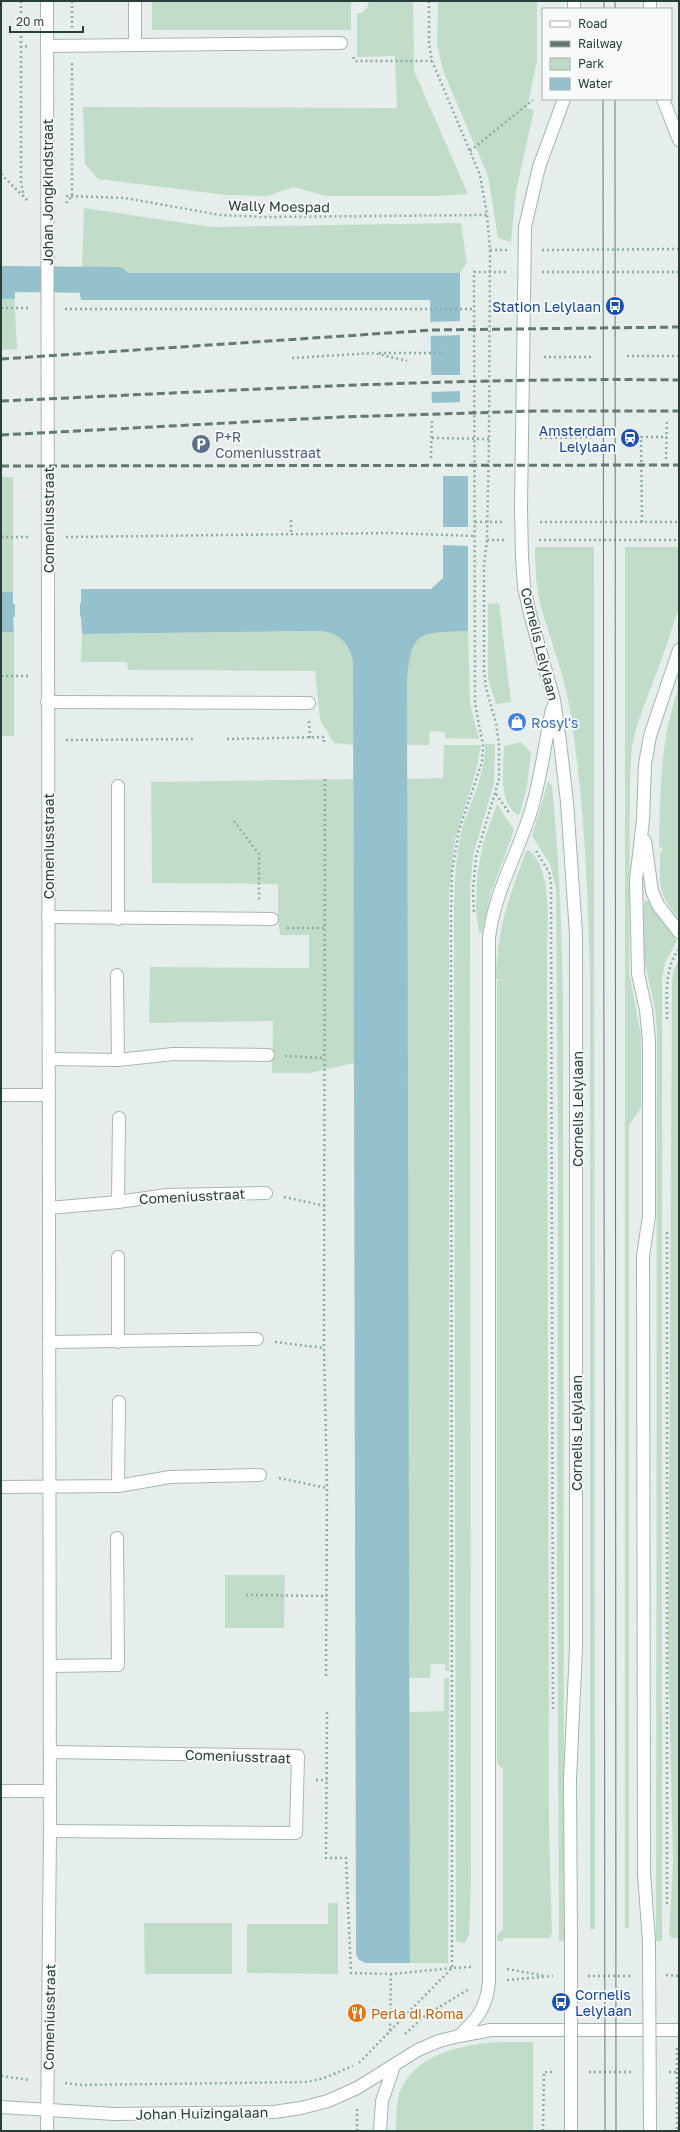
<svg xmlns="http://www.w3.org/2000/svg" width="680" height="2132" font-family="'Golos Text',sans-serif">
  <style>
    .green { fill: #c2dcca }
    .water { fill: #95c1cc }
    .pier { fill: #e6eeeb }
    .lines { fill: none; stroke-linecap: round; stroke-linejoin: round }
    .canal { stroke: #95c1cc; stroke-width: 26 }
    .service-casing { stroke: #a9b6b2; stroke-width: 14 }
    .minor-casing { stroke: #a9b6b2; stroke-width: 14 }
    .tertiary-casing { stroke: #a9b6b2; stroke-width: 14 }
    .secondary-casing { stroke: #a3b5af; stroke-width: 14 }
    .path { stroke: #8bada4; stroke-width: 2.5; stroke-dasharray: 2 3; stroke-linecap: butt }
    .service { stroke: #fff; stroke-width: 12 }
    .minor { stroke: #fff; stroke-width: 12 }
    .tertiary { stroke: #fff; stroke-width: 12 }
    .secondary { stroke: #fff; stroke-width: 12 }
    .tram { stroke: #627974; stroke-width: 1 }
    .rail { stroke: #627974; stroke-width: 3; stroke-dasharray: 8 4; stroke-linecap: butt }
    .secondary-bridge-casing { stroke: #a3b5af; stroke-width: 14; stroke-linecap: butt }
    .secondary-bridge { stroke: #fff; stroke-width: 12 }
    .labels { text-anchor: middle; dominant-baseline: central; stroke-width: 3.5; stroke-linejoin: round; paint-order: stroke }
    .street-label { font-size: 14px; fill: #273e39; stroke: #f7faf9 }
    .transit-label { font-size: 14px; fill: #164399; stroke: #f7faf9; text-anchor: end }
    .service-label { font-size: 14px; fill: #4e5e75; stroke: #f7faf9; text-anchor: start }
    .shop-label { font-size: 14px; fill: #366cbe; stroke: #f7faf9; text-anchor: start }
    .food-label { font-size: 14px; fill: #c56008; stroke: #f7faf9; text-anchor: start }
  </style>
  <rect width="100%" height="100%" fill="#e6eeeb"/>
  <!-- green -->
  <g class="green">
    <rect x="152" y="1" width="199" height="29"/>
    <polygon points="369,1 413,1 414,71 468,194 438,196 326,196 293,187 268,196 226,195 98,179 85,164 83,107 397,108 395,56 357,57 357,13 361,13 367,8"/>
    <polygon points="438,1 537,1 537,61 527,108 534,110 516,191 511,242 498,238 488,176 444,73 437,45"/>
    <polygon points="84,208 211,227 461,223 467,263 460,273 82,273"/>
    <polygon points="1,271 13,271 17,349 1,350"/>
    <rect x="1" y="477" width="12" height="115"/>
    <path d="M537,547h57l1,1382h-5v-951c-2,-91 -6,-183 -21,-273 -6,-35 -20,-68 -29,-102 -4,-18 -5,-36 -5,-55z"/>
    <polygon points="625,547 679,547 679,607 666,647 637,725 632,746 630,775 629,972 641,1036 641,1108 629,1125 629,1928 625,1928"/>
    <polygon points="499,603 511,702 496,704 488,679 488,604"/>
    <path d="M321,631c19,2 30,14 32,32v82l-19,-2 -14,-23 -5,-49 -187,-1 -1,-8h-46l1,-28z"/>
    <path d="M468,631l2,73 9,35 -34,-1v-6l-15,-1 -1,14h-23c0,-24 -4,-78 6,-98 4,-6 10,-11 17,-13 11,-5 27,-2 39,-3z"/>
    <rect x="1" y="632" width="13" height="104"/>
    <path d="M679,686v234c-22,-29 -19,-33 -19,-68l2,-1 1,-3 -4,-1c1,-55 1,-108 20,-161z"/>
    <path d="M521,742l10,10 -4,35 -7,26 -2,2c-21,-13 -14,-49 -14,-69z"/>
    <path d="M485,744h10l-1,39 -21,73 -3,35 1,992 -2,52 -4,8 -7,-1 -2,-2 -2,-1030c1,-26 1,-51 7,-77 8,-30 25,-57 24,-89z"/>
    <polygon points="444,745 481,745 476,771 455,840 449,894 449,1671 445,1671 445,1664 431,1664 430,1678 409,1678 406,779 443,778"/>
    <polygon points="353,779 354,1063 309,1073 272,1073 273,1021 149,1023 150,967 309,968 309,935 280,935 278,919 278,884 152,883 151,782"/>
    <path d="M548,782l4,3c7,72 10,144 11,217l1,939h-5l-2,-376 1,-413 -2,-264 -6,-24 -18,-28z"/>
    <polygon points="497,804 514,830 491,893 482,933 479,934 476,910 477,876 483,843"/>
    <path d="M528,850c26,17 19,81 19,109l2,870 3,106h-2v3h-47v3h-6v-5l6,-7v-160l-6,-6v-782l2,-2h-3c1,-52 13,-80 30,-128z"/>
    <polygon points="646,900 649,901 677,941 665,962 662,979 662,1941 656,1941 657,1030 655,1009 644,958 644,903"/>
    <polygon points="679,959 679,1938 671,1938 671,1935 669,1935 673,1863 668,1646 672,982 673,972"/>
    <polygon points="225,1575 285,1575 284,1628 225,1628"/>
    <polygon points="444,1678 449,1678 448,1963 410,1963 409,1712 444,1711"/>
    <polygon points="328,1903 338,1903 338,1974 247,1973 247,1924 328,1924"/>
    <polygon points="144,1923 232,1923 232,1974 145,1974"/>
    <path d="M500,2042h33v89h-137c0,-12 0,-25 3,-37 14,-40 64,-50 101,-52z"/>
  </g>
  <!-- water -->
  <path class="water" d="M1,271h12v16h68l1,-14h378v138l8,66v154c-47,2 -57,-2 -61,50l3,1282h-45l-7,-4 -2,-5 -3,-1291c-2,-18 -13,-30 -32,-32l-239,3 -1,-17h-68l1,15h-13v-40h12v12l68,-1v-14h350l12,-11v-102l-11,-65 -2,-111h-349v-3l-80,2z"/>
  <!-- pier -->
  <g class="pier">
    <polygon points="80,272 80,301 79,299 15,300 15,285 80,285"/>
    <polygon points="462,321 462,335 429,336 428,322"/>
    <polygon points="430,375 462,375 462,391 430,392"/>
    <polygon points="462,402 470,476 441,476 430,403"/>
    <polygon points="441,527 469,527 469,546 441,545"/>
    <rect x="15" y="602" width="65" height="17"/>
  </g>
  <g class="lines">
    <!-- canal -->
    <polyline class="canal" points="1,279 117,280"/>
    <defs>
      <polyline id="service" points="135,45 135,1"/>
      <g id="minor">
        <polyline points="47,46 341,43"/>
        <polyline points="47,702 309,703"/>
        <polyline points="118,786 118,919"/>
        <polyline points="48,917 272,919"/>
        <polyline points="117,975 118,1060"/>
        <polyline points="49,1059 118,1060 173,1054 268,1055"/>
        <polyline points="1,1095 49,1095"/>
        <polyline points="118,1202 119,1118"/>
        <polyline points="49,1208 118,1202 167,1195 266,1193"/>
        <polyline points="49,1342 257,1339"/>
        <polyline points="118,1342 118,1257"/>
        <polyline points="118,1486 119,1402"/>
        <polyline points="1,1487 118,1486 170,1477 260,1475"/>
        <polyline points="50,1666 118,1665 117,1538"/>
        <polyline points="50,1752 298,1756 296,1833 50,1831"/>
        <polyline points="1,1791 50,1791"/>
      </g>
      <polyline id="tertiary" points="47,2131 50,1831 47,1"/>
      <g id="secondary">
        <polyline points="574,1 574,9"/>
        <polyline points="650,1 650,9"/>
        <polyline points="564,99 539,167 525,227 521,508 522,557 524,587 530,614 554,700 560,742 567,802 576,934 576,1648 570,1779 571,1941"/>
        <polyline points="663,99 679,140"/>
        <polyline points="645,841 652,891 658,905 679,932"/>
        <polyline points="649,1941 644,1874 643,1256 649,1216 649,1041 646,1010 638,974 636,880 643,820 645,764 650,736 679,650"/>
        <path d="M459,2036c18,-17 27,-27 30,-53v-1045c5,-45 29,-85 42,-127 10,-33 14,-68 21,-102"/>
        <polyline points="1,2107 114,2114 274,2112 301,2108 328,2101 357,2088 418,2050 439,2041 459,2036 491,2030 679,2030"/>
        <polyline points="380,2131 382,2101 394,2066"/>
      </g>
    </defs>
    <!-- service casing -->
    <use href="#service" class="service-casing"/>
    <!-- minor casing -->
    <use href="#minor" class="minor-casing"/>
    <!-- tertiary casing -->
    <use href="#tertiary" class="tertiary-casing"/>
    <!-- secondary casing -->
    <use href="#secondary" class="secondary-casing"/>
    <!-- path -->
    <g class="path">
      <polyline points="21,1 21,183 24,196"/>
      <polyline points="429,1 429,44 432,61 480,175 487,215 490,250 489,439 487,540 484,566 484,670 486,688 496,723 499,745 499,779 476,857 473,891 474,913"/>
      <polyline points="72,28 72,1"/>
      <polyline points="20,47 29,46"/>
      <polyline points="353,57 355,61 432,61"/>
      <polyline points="470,151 533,100"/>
      <polyline points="1,174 28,201"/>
      <polyline points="66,196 125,198 220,215 266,217 487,215"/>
      <polyline points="66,203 72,196 72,63"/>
      <polyline points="490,250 507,250"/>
      <polyline points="542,250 679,249"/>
      <polyline points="542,272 679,272"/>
      <polyline points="1,308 30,308"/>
      <polyline points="65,309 474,309"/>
      <polyline points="379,353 445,353"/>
      <polyline points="627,356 678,356"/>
      <polyline points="544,357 594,357"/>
      <polyline points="292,358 374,353 407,361"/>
      <polyline points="432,438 489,439"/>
      <polyline points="540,438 593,437"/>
      <polyline points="431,458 432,418"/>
      <polyline points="666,459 667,419"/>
      <polyline points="291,520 291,534"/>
      <polyline points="475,522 503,522"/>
      <polyline points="540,522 679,522"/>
      <polyline points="642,522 641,437 667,437"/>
      <polyline points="1,537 31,537"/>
      <polyline points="66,537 390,533 475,536"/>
      <polyline points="487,540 504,540"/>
      <polyline points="539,540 679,540"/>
      <polyline points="1,676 31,676"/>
      <polyline points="309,721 310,738"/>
      <polyline points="227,739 324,737 324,745"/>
      <polyline points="66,740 195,739"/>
      <polyline points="325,779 324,1348 327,1488 326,1678"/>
      <polyline points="496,794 510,814"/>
      <polyline points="234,821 259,854 259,902"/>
      <polyline points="536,851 549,872 551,883 553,1710"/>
      <polyline points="287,928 325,928"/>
      <path d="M667,1019c0,-24 -3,-48 11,-69"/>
      <polyline points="285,1056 324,1058"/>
      <polyline points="284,1197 325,1206"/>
      <polyline points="275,1342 324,1348"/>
      <polyline points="279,1478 327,1488"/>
      <polyline points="246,1595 327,1596"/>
      <polyline points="327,1712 326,1858 346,1858 351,1973 391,1974 452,1968"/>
      <polyline points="316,1780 327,1780"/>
      <polyline points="667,1904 667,1230"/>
      <polyline points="471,1967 452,1968 451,909 452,872 459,830 482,762 483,745 475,704 474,272 507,272"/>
      <polyline points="507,1969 546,1976"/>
      <polyline points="666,1975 679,1976"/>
      <polyline points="588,1976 631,1976"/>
      <polyline points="507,1980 553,1976"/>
      <polyline points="390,2031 452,1968"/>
      <polyline points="405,2034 426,2015 469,1989"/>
      <polyline points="359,2063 390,2031 391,1974"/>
      <polyline points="589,2072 632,2072"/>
      <polyline points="669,2072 677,2072 677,2047"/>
      <polyline points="677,2072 677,2131"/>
      <polyline points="1,2076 30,2080"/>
      <polyline points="65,2083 81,2085 307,2082 324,2078 353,2066"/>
      <polyline points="357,2131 357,2107"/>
      <polyline points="543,2131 544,2072 554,2072"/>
    </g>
    <!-- service -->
    <use href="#service" class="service"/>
    <!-- minor -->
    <use href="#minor" class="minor"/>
    <!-- tertiary -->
    <use href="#tertiary" class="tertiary"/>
    <!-- secondary -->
    <use href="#secondary" class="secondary"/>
    <!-- tram -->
    <g class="tram">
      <polyline points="604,9 604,1"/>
      <polyline points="615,9 615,1"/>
      <polyline points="603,99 605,2131"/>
      <polyline points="615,99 616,2131"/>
    </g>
    <!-- rail -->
    <g class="rail">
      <polyline points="1,359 433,330 679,327"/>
      <path d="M1,401c226,-10 452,-24 678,-21"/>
      <polyline points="1,435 340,417 536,411 679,411"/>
      <polyline points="1,466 679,465"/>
    </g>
    <defs>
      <g id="secondary-bridge">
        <polyline points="649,1941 650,2131"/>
        <polyline points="571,2131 571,1941"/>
      </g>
    </defs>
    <!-- secondary-bridge casing -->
    <use href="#secondary-bridge" class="secondary-bridge-casing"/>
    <!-- secondary-bridge -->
    <use href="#secondary-bridge" class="secondary-bridge"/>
  </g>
  <!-- icons -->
  <defs>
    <symbol id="bus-disc" viewBox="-11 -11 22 22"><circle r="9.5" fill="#1a4fb4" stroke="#f7faf9"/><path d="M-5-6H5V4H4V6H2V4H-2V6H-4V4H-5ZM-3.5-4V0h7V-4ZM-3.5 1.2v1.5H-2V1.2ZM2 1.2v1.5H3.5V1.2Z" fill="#fff"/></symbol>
    <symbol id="station-disc" viewBox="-11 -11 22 22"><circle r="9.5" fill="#1a4fb4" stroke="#f7faf9"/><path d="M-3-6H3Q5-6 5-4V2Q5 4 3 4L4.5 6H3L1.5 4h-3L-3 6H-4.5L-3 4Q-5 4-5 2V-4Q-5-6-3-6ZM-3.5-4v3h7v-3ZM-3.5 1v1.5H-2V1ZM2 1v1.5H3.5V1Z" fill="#fff"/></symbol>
    <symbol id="parking-disc" viewBox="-11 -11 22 22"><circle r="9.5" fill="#5c6f8a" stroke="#f7faf9"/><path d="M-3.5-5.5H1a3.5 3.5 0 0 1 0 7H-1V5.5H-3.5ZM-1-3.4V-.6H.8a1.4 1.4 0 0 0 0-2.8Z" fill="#fff"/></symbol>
    <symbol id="shop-disc" viewBox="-11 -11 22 22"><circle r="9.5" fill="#3f7fe0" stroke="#f7faf9"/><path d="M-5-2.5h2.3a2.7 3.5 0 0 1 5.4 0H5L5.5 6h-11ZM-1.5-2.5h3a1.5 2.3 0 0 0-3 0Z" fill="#fff"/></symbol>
    <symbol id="restaurant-disc" viewBox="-11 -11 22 22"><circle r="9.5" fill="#e8710a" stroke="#f7faf9"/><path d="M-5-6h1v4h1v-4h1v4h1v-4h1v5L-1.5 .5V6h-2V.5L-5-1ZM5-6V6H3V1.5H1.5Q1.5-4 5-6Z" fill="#fff"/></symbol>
  </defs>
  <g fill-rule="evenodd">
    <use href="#bus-disc" x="604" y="295" width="22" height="22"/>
    <use href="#station-disc" x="619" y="427" width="22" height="22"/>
    <use href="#parking-disc" x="190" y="433" width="22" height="22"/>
    <use href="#shop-disc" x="506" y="711" width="22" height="22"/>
    <use href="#bus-disc" x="550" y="1991" width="22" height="22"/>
    <use href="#restaurant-disc" x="346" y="2002" width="22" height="22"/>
  </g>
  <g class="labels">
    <!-- street labels -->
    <g class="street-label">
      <text transform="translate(47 192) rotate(-90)">Johan Jongkindstraat</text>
      <text transform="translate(279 206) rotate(1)">Wally Moespad</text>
      <text transform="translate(48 520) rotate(-90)">Comeniusstraat</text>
      <text transform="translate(540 644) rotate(76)">Cornelis Lelylaan</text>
      <text transform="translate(48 846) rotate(-90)">Comeniusstraat</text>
      <text transform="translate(577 1109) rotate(-90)">Cornelis Lelylaan</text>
      <text transform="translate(192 1196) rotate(-3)">Comeniusstraat</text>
      <text transform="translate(576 1433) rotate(-90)">Cornelis Lelylaan</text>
      <text transform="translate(238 1756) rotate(2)">Comeniusstraat</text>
      <text transform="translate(49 2017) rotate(-89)">Comeniusstraat</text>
      <text transform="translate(202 2113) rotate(-1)">Johan Huizingalaan</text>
    </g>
    <!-- transit labels -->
    <g class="transit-label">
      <text x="601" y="306">Station Lelylaan</text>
      <text x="616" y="430">Amsterdam<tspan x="616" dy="16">Lelylaan</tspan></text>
      <text x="575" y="1994" text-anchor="start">Cornelis<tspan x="575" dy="16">Lelylaan</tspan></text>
    </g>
    <!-- service labels -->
    <g class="service-label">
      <text x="215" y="436">P+R<tspan x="215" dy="16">Comeniusstraat</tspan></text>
    </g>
    <!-- shop labels -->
    <g class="shop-label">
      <text x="531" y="722">Rosyl's</text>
    </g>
    <!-- food labels -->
    <g class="food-label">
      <text x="371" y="2013">Perla di Roma</text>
    </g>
  </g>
  <!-- border -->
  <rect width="680" height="2132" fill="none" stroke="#273e39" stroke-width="4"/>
  <!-- legend -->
  <rect x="542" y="8" width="130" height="92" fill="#f7faf9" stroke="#a4afac"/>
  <rect x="550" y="21" width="20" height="6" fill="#ffffff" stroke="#a4afac"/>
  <text x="578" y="28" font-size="12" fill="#273e39">Road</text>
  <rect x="550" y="41" width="20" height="6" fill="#627974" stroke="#a4afac"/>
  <text x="578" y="48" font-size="12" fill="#273e39">Railway</text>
  <rect x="550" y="58" width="20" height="12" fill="#c2dcca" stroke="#a4afac"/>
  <text x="578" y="68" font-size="12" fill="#273e39">Park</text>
  <rect x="550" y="78" width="20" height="12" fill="#95c1cc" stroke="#a4afac"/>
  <text x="578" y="88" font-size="12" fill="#273e39">Water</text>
  <!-- scale -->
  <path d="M10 26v6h73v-6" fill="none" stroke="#273e39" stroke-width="2"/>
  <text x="16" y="26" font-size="12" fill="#273e39" stroke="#f7faf9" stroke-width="3" paint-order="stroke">20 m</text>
</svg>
